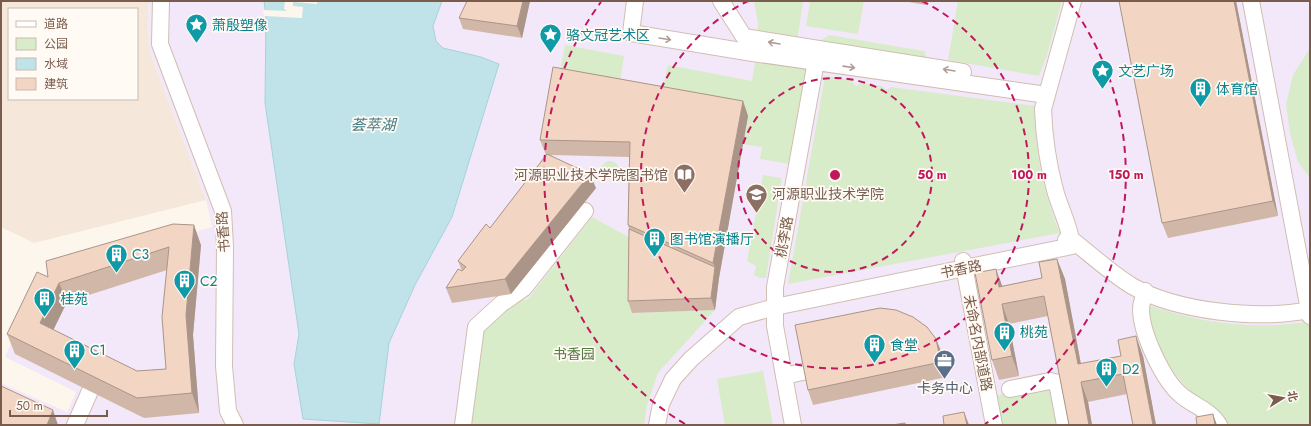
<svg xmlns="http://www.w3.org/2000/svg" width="1311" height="426" font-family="Jost,'Noto Sans SC',sans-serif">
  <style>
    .residential { fill: #f5e8da; fill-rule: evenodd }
    .education { fill: #f3e8fa }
    .green { fill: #d8ecc9 }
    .water { fill: #bfe3e8; stroke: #a5d3da }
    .pier { fill: #fdf6ec }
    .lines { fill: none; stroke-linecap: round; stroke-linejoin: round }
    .street-casing { stroke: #d1beb0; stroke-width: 18 }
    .street { stroke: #fff; stroke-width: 16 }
    .wall { fill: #d1b7a8; fill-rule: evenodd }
    .shaded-wall { fill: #aa9588 }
    .building { fill: #f3d5c3; stroke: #aa9588; fill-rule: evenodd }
    .oneway { stroke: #af9d94 }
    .ring { fill: none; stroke: #c2185b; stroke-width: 2; stroke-dasharray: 7 5 }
    .labels { text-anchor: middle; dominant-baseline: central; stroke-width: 3.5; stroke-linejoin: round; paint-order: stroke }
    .culture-label { font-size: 14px; fill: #0d838f; stroke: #fffaf3; text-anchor: start }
    .education-label { font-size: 14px; fill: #785e54; stroke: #fffaf3; text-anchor: end }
    .street-label { font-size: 14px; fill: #7a5c4d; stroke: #fffaf3 }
    .park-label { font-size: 14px; fill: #537a41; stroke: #fffaf3 }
    .service-label { font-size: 14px; fill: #4e5e75; stroke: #fffaf3 }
    .water-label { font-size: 15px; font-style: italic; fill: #437c86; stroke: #fffaf3 }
    .centre { fill: #c2185b; stroke: #fffaf3; stroke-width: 2 }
    .ring-label { font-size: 12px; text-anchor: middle; font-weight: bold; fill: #c2185b; stroke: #fffaf3; stroke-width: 3.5; stroke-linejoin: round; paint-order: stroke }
  </style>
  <rect width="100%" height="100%" fill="#fdf6ec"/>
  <!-- residential -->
  <path class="residential" d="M1,1h147l1,49 57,150 -172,43 -33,-16zM9,9h128v90h-128z"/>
  <!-- education -->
  <polygon class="education" points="148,1 1310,1 1310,425 1,425 1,383 67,412 76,392 5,357 40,276 212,227 206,200 149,50"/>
  <!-- green -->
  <g class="green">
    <polygon points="754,1 803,1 797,42 758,36 758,23"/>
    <polygon points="810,1 864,1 858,34 806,26"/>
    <polygon points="958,1 1062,1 1047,55 1039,76 948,60"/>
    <polygon points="829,35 924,51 927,59 822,45 822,40"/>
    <polygon points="565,45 624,56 618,93 558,82"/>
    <polygon points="1310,48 1310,178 1298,162 1290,134 1286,104 1293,75"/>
    <polygon points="756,57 807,64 789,164 760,159 762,147 743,144 748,116 660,100 668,65 752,81"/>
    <path d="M825,76l27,4 1,3 3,3 5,-3 21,3 4,4 5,-3 144,19c-2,38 10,93 25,127l-272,51z"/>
    <circle cx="610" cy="170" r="9"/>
    <polygon points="763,175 782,178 766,278 760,278 754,275 756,266 747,261"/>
    <polygon points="592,217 634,240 632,313 715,310 658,373 647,405 644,425 468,425 481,334 513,302 528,299"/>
    <path d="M1148,305c51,18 109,26 162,16v104h-83c-40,-36 -73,-62 -79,-120z"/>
    <polygon points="763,371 773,425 725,425 717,379"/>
    <polygon points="1051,385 1059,425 1000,425 994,396"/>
  </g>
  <!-- water -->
  <polygon class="water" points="264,1 442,1 433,26 436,41 443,48 481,57 499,64 452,217 415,285 389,343 379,424 303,419 294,364 299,334 265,103 266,16"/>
  <!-- pier -->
  <polygon class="pier" points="285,1 317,1 317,4 293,2 293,6 303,7 302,18 264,16 263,10 287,11 284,9"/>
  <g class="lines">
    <defs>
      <g id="street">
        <polyline points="161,1 160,44 223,211 225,247 224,366 228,411 235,425"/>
        <polyline points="635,1 631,33 753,53 1047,95"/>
        <polyline points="721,1 744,37 963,72"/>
        <polyline points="1251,1 1309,310"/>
        <path d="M1066,240l5,-1c19,15 41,35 61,47 45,26 127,34 177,24l1,6"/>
        <polyline points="963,261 994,425"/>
        <path d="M1145,291c-1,6 -4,12 -4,18 0,24 22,71 40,86 13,11 29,15 38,30"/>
        <polyline points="784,376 807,371"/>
        <polyline points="1010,389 1050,381 1055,382 1058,388 1065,425"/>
        <polyline points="75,425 90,391"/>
        <polyline points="463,425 476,327 501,304 524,288 585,211"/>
        <path d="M657,425l4,-21 12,-25 18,-20 48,-42 36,-10 297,-61c-2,-20 -12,-37 -17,-56 -7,-26 -11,-54 -12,-81l30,-108"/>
        <polyline points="793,425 775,326 775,287 818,50"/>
      </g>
    </defs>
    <!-- street casing -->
    <use href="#street" class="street-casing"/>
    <!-- street -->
    <use href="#street" class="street"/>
  </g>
  <!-- wall -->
  <g class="wall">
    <polygon points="530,1 522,38 463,29 459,18"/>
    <polygon points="903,1 927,1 926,5"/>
    <polygon points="1236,1 1278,216 1168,238 1162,223"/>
    <polygon points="743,101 748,116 719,278 715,310 632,313 628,301 629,229 628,225 629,157 551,155 596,188 511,294 452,303 446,288 462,271 458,261 490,228 546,155 540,140"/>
    <path d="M173,224l28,21 -8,90 6,78 -55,5 -129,-64 -8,-20 41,-57zM167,270l-1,99 -29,2 -84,-41 14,-28z"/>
    <polygon points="1057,259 1065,279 1081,364 1143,356 1156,425 1133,425 1127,394 1088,402 1092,425 1069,425 1048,316 1009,324 1019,376 999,380 992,360 1002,286 1042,278"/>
    <polygon points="936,339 942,354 947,377 813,405 808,390"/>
  </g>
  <!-- shaded-wall -->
  <g class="shaded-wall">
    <polygon points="523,1 530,1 522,38 517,26"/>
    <polygon points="925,1 927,1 926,5"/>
    <polygon points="1234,1 1236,1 1278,216 1273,201"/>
    <polygon points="743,101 748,116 719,278 715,310 711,298 715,267 713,263"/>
    <polygon points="590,174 596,188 511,294 505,279"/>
    <polygon points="194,225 201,245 193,335 199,413 192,393 186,315"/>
    <polygon points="1057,259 1065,279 1084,381 1078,364"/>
    <polygon points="996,269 1003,288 999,287"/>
    <polygon points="59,283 67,302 47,343 40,323"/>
    <polygon points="1002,304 1009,324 1019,376 1012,356"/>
    <polygon points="1136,336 1143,356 1156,425 1153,425"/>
    <polygon points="936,339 942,354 947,377 941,362"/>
    <polygon points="1081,382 1088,402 1092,425 1089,425"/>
    <polygon points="53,410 58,425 47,425"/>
    <polygon points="964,412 969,425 967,425"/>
    <polygon points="1213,414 1217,425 1215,425"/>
  </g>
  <!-- building -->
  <g class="building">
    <polygon points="467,1 523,1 517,26 459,18"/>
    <polygon points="1119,1 1234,1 1273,201 1162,223"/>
    <polygon points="553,67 743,101 713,263 628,225 630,142 540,140"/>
    <polygon points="547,154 590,174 505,279 446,288 458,269 462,271 466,267 458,261 486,224 490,228"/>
    <path d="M173,224l21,1 -8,90 6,78 -55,5 -130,-64 30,-62 11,5 -2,-16zM169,247l-7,70 4,52 -29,2 -97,-48 19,-40z"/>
    <polygon points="629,229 715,267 711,298 628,301"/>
    <polygon points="1057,259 1078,364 1121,356 1118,340 1136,336 1153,425 1133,425 1123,374 1081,382 1089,425 1069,425 1044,296 1002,304 1012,356 992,360 975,273 996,269 999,287 1042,278 1039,262"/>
    <polygon points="880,308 896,310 913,317 927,327 936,339 941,362 808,390 795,325"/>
    <polygon points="1,386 53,410 47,425 1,425"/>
    <polygon points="964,412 967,425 944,425 943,416"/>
    <polygon points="1213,414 1215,425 1197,425 1196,417"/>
    <polygon points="905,423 905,425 892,425"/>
  </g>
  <!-- one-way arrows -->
  <defs><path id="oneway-shaft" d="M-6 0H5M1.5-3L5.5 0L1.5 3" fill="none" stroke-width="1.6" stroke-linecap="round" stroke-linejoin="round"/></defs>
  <g class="oneway">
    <use href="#oneway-shaft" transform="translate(665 39) rotate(9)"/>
    <use href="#oneway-shaft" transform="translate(774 43) rotate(-170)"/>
    <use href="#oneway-shaft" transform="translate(849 67) rotate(8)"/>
    <use href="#oneway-shaft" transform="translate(949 70) rotate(-171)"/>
  </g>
  <!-- distance rings -->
  <g class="ring">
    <circle cx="835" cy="175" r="97"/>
    <path d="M922 1A194 194 0 1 1 748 1"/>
    <path d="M685 424A291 291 0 0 1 601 2M1069 2A291 291 0 0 1 985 424"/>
  </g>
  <!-- icons -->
  <defs>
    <symbol id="sight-pin" viewBox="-11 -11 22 30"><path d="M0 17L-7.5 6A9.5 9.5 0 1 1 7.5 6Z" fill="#0f9aa8" stroke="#fffaf3"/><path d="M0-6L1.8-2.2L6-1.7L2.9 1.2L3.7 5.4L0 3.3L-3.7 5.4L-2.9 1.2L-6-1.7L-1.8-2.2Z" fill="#fff"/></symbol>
    <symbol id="building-pin" viewBox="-11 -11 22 30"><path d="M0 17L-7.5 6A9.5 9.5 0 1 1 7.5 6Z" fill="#0f9aa8" stroke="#fffaf3"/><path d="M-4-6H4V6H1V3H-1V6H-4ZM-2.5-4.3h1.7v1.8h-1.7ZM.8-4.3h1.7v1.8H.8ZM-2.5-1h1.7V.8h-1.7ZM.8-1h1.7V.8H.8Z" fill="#fff"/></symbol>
    <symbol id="library-pin" viewBox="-11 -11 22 30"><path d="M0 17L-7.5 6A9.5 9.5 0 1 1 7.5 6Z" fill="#8d6e63" stroke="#fffaf3"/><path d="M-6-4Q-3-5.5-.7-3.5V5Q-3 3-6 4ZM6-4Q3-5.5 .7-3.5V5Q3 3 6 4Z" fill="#fff"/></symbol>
    <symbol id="university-pin" viewBox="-11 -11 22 30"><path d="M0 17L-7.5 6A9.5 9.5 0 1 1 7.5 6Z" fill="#8d6e63" stroke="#fffaf3"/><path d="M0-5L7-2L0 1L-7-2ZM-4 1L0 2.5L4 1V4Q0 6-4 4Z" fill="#fff"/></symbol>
    <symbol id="office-pin" viewBox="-11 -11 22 30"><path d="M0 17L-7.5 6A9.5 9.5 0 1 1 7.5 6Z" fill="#5c6f8a" stroke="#fffaf3"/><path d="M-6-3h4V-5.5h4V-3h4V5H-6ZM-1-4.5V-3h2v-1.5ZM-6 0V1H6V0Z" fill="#fff"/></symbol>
  </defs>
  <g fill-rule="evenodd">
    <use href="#sight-pin" x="184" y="12" width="25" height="34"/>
    <use href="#sight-pin" x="538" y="22" width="25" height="34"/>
    <use href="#sight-pin" x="1090" y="58" width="25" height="34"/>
    <use href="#building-pin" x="1188" y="76" width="25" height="34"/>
    <use href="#library-pin" x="672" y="162" width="25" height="34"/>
    <use href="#university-pin" x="744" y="182" width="25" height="34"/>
    <use href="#building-pin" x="642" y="226" width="25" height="34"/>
    <use href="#building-pin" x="104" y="242" width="25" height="34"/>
    <use href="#building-pin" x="172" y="268" width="25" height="34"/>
    <use href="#building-pin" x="32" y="286" width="25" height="34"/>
    <use href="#building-pin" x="992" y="320" width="25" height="34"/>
    <use href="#building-pin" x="862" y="332" width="25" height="34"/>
    <use href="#building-pin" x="62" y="338" width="25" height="34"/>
    <use href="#office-pin" x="932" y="348" width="25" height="34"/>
    <use href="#building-pin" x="1094" y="356" width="25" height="34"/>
  </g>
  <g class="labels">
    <!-- culture labels -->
    <g class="culture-label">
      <text x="212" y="25">萧殷塑像</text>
      <text x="566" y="35">骆文冠艺术区</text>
      <text x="1118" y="71">文艺广场</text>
      <text x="1216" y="89">体育馆</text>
      <text x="670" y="239">图书馆演播厅</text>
      <text x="132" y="254">C3</text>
      <text x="200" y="281">C2</text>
      <text x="60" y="299">桂苑</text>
      <text x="1020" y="332">桃苑</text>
      <text x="890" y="345">食堂</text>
      <text x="90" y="350">C1</text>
      <text x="1122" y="369">D2</text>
    </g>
    <!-- education labels -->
    <g class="education-label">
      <text x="668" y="175">河源职业技术学院图书馆</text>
      <text x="772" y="194" text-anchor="start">河源职业技术学院</text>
    </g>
    <!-- street labels -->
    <g class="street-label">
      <text transform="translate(223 232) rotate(-94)">书香路</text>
      <text transform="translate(784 237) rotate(-80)">桃李路</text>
      <text transform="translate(961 269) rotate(-11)">书香路</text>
      <text transform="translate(978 343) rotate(79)">未命名内部道路</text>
    </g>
    <!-- park labels -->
    <g class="park-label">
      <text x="574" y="354">书香园</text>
    </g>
    <!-- service labels -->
    <g class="service-label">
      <text x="945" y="388">卡务中心</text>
    </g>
    <!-- water labels -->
    <g class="water-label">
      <text x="373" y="125">荟萃湖</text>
    </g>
  </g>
  <circle cx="835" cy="175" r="6" class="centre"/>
  <g class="ring-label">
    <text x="932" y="179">50 m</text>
    <text x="1029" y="179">100 m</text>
    <text x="1126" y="179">150 m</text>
  </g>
  <!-- border -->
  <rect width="1311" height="426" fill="none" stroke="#7a5c4d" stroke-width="4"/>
  <!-- legend -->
  <rect x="8" y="8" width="130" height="92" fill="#fffaf3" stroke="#cabbb1"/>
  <rect x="16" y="21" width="20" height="6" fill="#ffffff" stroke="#cabbb1"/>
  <text x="44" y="28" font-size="12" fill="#7a5c4d">道路</text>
  <rect x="16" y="38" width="20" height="12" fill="#d8ecc9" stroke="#cabbb1"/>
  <text x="44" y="48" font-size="12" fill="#7a5c4d">公园</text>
  <rect x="16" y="58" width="20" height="12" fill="#bfe3e8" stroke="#cabbb1"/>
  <text x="44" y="68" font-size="12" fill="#7a5c4d">水域</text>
  <rect x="16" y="78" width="20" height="12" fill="#f3d5c3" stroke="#cabbb1"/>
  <text x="44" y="88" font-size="12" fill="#7a5c4d">建筑</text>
  <!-- north arrow -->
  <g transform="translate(1283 398) rotate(79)" stroke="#fffaf3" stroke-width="3" paint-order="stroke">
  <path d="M0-3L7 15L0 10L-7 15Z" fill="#7a5c4d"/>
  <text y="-6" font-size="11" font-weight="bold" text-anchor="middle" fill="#7a5c4d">北</text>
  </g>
  <!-- scale -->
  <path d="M10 410v6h97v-6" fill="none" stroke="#7a5c4d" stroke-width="2"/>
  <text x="16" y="410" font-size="12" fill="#7a5c4d" stroke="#fffaf3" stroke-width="3" paint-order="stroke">50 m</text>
</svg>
